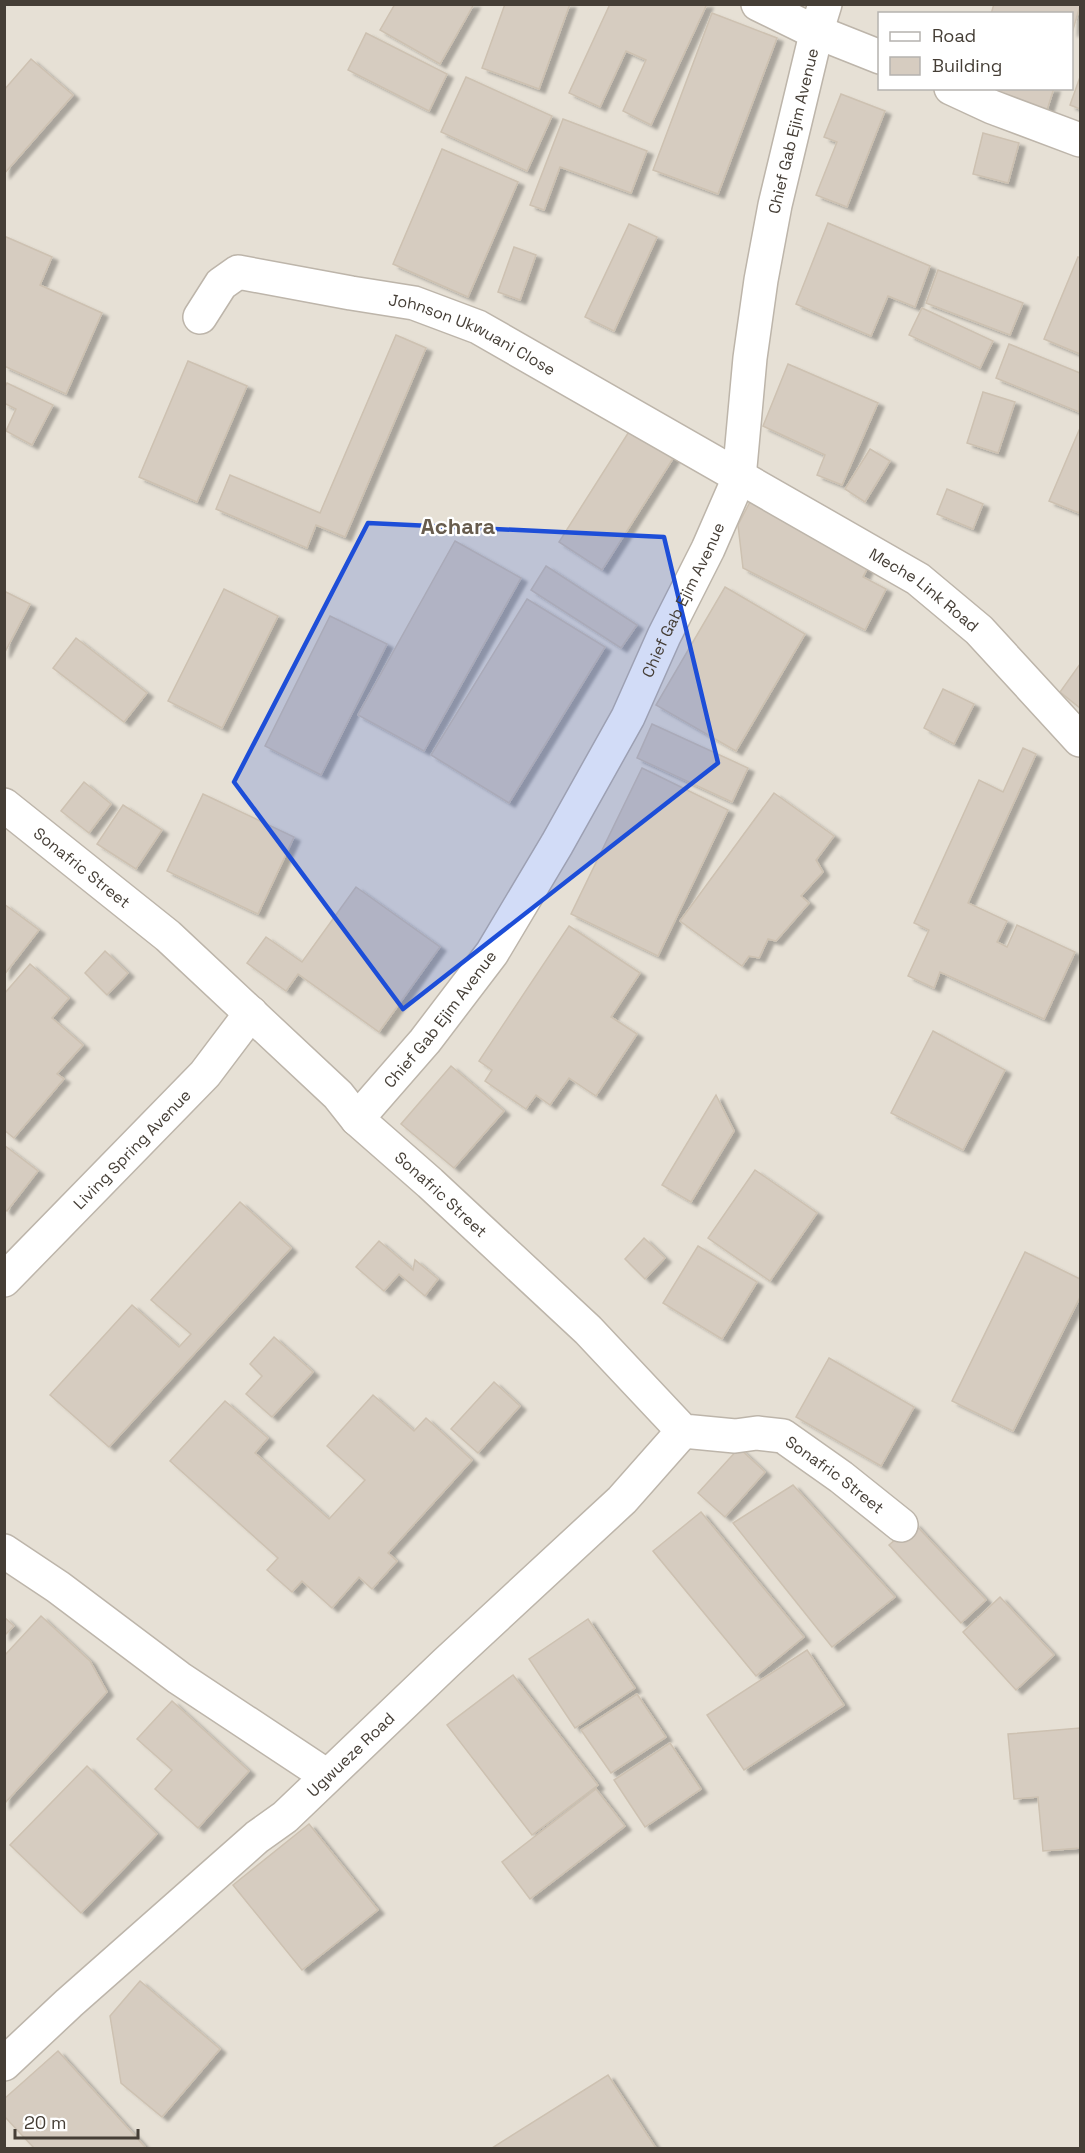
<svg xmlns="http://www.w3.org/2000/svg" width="1085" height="2153" font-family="'Space Grotesk',sans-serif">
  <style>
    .residential { fill: #e6e0d5; fill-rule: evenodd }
    .building { fill: #d6ccc0; stroke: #cdc1b1; stroke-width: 1.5; filter: url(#shadow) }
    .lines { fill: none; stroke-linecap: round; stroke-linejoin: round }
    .street-casing { stroke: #bdb5aa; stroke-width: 36 }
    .street { stroke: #fff; stroke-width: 33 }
    .marked { fill: #1d4ed8; fill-opacity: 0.2; stroke: #1d4ed8; stroke-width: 4.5; stroke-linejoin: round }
    .labels { text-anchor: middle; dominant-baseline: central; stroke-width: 4.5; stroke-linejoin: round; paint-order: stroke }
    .street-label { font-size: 16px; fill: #453e36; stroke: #fff }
    .district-label { font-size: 22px; font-weight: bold; fill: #675c4e; stroke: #fff }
  </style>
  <defs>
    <filter id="shadow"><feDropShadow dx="6" dy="4" stdDeviation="1.5" flood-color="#0004"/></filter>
  </defs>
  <rect width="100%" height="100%" fill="#f2eee7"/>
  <!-- residential -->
  <path class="residential" d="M5,5h1075v2143h-1075zM880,14h192v74h-192z"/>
  <!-- building -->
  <g class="building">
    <polygon points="395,4 474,4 440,64 380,30"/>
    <polygon points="505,4 570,4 539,89 482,68"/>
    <polygon points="610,4 707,4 651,125 623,111 646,60 626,51 600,107 569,93"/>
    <polygon points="994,4 1080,4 1080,6 1072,33 1072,14 991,14"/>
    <polygon points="712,13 777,38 718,194 653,170"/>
    <polygon points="366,33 447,74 429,111 348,70"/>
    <polygon points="31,59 73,95 4,174 4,90"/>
    <polygon points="466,77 552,116 527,171 441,132"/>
    <polygon points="1080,77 1080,109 1070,105"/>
    <polygon points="982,88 1054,88 1047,110"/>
    <polygon points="841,94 885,111 847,207 816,195 837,142 824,137"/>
    <polygon points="563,119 647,151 631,193 560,167 544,210 530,205"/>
    <polygon points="983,133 1019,143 1008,183 973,174"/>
    <polygon points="442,149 518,182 468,297 393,264"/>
    <polygon points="828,223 930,266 915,307 888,296 871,336 796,304"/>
    <polygon points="629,224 657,237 614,331 585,317"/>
    <polygon points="4,236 52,257 40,285 102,313 66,394 4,366"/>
    <polygon points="514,247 536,255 520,300 498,292"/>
    <polygon points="1078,257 1080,258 1080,354 1044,339"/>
    <polygon points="938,270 1023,303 1010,335 926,303"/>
    <polygon points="922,308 993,341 980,368 909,335"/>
    <polygon points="396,335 426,348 345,537 316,525 307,548 216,509 230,475 320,513"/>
    <polygon points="1009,344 1080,373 1079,412 996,378"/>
    <polygon points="188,361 247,386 197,502 139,477"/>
    <polygon points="788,364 878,403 842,485 817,475 825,455 763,426"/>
    <polygon points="7,383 53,405 32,445 6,431 16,409 4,403 4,389"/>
    <polygon points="983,392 1015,402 998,453 967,443"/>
    <polygon points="1080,428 1080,509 1079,513 1049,501"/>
    <polygon points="630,430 674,457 602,570 559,542"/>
    <polygon points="870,449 890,461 865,502 845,489"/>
    <polygon points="947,489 983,504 973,529 937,514"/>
    <polygon points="751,500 871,561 863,577 886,589 865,630 743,568 738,525"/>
    <polygon points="455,541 521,578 424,751 358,715"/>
    <polygon points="546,566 637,625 621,648 531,590"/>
    <polygon points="725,587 805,634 736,751 656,705"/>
    <polygon points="224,589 278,616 222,728 168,701"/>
    <polygon points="4,591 30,604 4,654"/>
    <polygon points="527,599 605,647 509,803 431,755"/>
    <polygon points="330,616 387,644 321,775 265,746"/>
    <polygon points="76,638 147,693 124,722 53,668"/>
    <polygon points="1080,664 1080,708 1060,692"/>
    <polygon points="943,689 974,704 954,744 924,728"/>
    <polygon points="652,724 748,768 732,802 637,758"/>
    <polygon points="1023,748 1036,754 968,903 1007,921 997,942 1007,947 1017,925 1075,952 1044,1019 940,972 934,988 908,976 929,930 914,923 979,780 1003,792"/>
    <polygon points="642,768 728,810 658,956 571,914"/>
    <polygon points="84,782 111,804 89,833 61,811"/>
    <polygon points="774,793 834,836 816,860 823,872 801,896 809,903 776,941 768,939 759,958 749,956 742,966 680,921"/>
    <polygon points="203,794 294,837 258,914 167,871"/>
    <polygon points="123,805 162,830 136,869 97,844"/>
    <polygon points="356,887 440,947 379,1032 298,974 286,991 247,963 266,937 302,962"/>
    <polygon points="4,904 39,930 4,975"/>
    <polygon points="569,926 640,973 611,1017 637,1034 596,1096 569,1078 550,1105 536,1095 526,1109 485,1081 492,1070 479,1061"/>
    <polygon points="105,951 128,973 107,995 85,973"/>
    <polygon points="30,964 69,998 52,1018 83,1045 57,1074 64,1079 14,1138 4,1130 4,994"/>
    <polygon points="933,1031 1005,1070 963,1150 891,1113"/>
    <polygon points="451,1066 504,1111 454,1168 401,1124"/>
    <polygon points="716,1095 734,1131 691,1202 662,1185"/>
    <polygon points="4,1145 38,1171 7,1211 4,1209"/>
    <polygon points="755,1170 817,1213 770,1281 708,1238"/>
    <polygon points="240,1202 291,1248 109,1447 50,1395 132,1305 179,1347 191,1334 151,1300"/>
    <polygon points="644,1238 665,1258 645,1279 625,1259"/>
    <polygon points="379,1241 413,1270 415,1260 438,1279 425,1296 399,1274 384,1291 356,1267"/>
    <polygon points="698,1246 757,1282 722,1339 663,1303"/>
    <polygon points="1025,1252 1080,1279 1080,1297 1013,1431 952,1401"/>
    <polygon points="274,1337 313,1372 272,1417 246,1394 262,1376 250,1364"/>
    <polygon points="829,1358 914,1407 881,1466 796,1417"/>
    <polygon points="494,1382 520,1406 478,1453 451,1429"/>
    <polygon points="373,1395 414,1431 426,1418 472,1460 388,1553 397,1561 372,1589 359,1577 332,1608 302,1581 292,1592 267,1570 278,1558 170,1461 225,1401 268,1438 255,1453 329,1519 365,1480 327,1446"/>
    <polygon points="739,1448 765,1472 725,1517 698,1493"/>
    <polygon points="793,1485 895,1597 832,1647 733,1523"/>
    <polygon points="701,1512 804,1637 756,1676 653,1551"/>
    <polygon points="914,1523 986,1600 961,1623 889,1545"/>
    <polygon points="1000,1597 1054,1655 1016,1690 963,1632"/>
    <polygon points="41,1616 90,1661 107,1692 4,1804 4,1656"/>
    <polygon points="4,1617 14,1626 4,1636"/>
    <polygon points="588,1619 635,1688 575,1728 529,1659"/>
    <polygon points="807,1650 844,1705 744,1770 707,1715"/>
    <polygon points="513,1675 598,1785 532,1835 447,1725"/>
    <polygon points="637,1694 666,1737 611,1773 581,1730"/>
    <polygon points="172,1701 249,1771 198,1828 155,1789 172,1770 137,1739"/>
    <polygon points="1080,1728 1080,1848 1043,1851 1038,1797 1014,1799 1008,1734"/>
    <polygon points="670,1743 701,1789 645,1827 614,1780"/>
    <polygon points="87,1766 157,1834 81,1913 10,1845"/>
    <polygon points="596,1789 625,1826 530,1899 502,1862"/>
    <polygon points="309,1824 378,1910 302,1970 233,1885"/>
    <polygon points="140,1981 220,2049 162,2117 121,2083 110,2016"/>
    <polygon points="58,2051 146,2148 34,2148 4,2116 4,2099"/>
    <polygon points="608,2075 656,2148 492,2148"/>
  </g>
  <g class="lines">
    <defs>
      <g id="street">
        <polyline points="758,4 807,28 880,57"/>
        <polyline points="951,88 992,107 1080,140"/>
        <path id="s1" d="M200,317l21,-33 17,-12 113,21 63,10 64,24 440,252 61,51 101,110"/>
        <path id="s2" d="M4,805l164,131 170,159 19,24 73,64 158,147 95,101 52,5 22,-3 26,3 58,41 60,48"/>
        <path id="s3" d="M357,1119l68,-78 67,-88 65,-109 71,-127 36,-81 44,-87 31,-71 11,-120 11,-78 14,-75 42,-175 8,-26"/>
        <path id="s4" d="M4,1280l201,-206 46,-61"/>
        <polyline points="4,1551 58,1587 179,1678 327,1776"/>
        <path id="s5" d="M4,2064l65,-61 188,-166 28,-20 161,-154 176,-163 61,-69"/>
      </g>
    </defs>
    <!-- street casing -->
    <use href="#street" class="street-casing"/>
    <!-- street -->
    <use href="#street" class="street"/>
  </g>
  <!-- marked area -->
  <path class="marked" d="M368,523l296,14 54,226 -315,246 -169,-227z"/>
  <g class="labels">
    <!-- street labels -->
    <g class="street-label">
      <text stroke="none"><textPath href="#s3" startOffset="1102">Chief Gab Ejim Avenue</textPath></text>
      <text stroke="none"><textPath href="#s1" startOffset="304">Johnson Ukwuani Close</textPath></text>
      <text stroke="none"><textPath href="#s1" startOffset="825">Meche Link Road</textPath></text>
      <text stroke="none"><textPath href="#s3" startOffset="616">Chief Gab Ejim Avenue</textPath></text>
      <text stroke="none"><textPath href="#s2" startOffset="100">Sonafric Street</textPath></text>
      <text stroke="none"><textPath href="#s3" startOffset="130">Chief Gab Ejim Avenue</textPath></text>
      <text stroke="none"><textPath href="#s4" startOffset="183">Living Spring Avenue</textPath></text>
      <text stroke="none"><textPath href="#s2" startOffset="586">Sonafric Street</textPath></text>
      <text stroke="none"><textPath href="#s2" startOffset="1090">Sonafric Street</textPath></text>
      <text stroke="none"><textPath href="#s5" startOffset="465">Ugwueze Road</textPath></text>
    </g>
    <!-- district labels -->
    <g class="district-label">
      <text x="458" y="526">Achara</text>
    </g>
  </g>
  <!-- border -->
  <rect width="1085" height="2153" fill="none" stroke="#453e36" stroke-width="12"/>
  <!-- legend -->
  <rect x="878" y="12" width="195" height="78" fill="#ffffff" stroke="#b5b2af" stroke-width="1.5"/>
  <rect x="890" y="32" width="30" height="9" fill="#ffffff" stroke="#b5b2af" stroke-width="1.5"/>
  <text x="932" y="42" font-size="18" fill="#453e36">Road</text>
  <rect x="890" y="57" width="30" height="18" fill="#d6ccc0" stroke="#b5b2af" stroke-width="1.5"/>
  <text x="932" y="72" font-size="18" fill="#453e36">Building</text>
  <!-- scale -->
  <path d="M15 2129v9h123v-9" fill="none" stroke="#453e36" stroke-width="3"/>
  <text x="24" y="2129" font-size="18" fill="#453e36" stroke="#ffffff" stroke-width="4.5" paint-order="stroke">20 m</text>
</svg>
